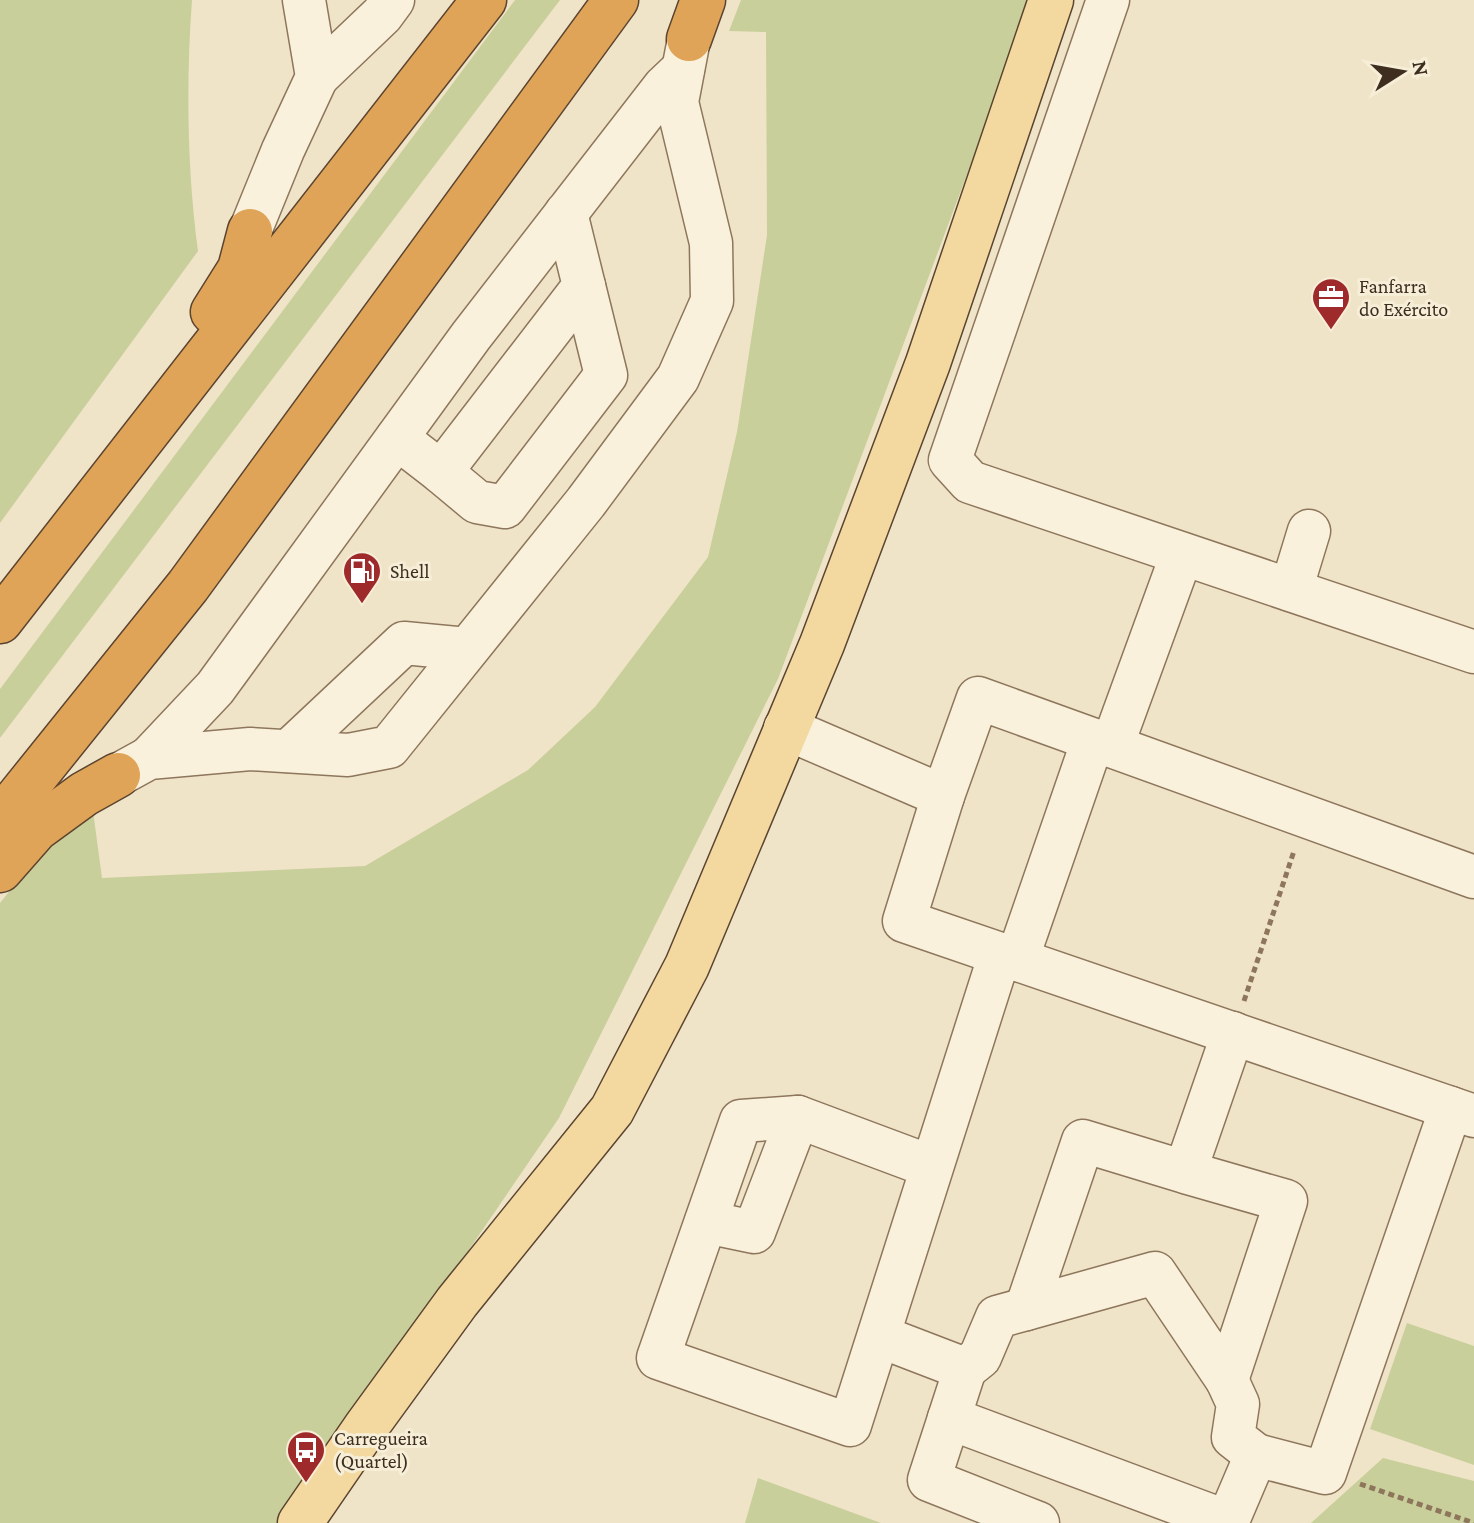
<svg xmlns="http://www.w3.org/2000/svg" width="1474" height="1523" font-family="'Crimson Pro',serif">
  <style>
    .green { fill: #c9cf9b }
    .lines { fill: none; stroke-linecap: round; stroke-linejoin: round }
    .minor-casing { stroke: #8d765c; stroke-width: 45 }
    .major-casing { stroke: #5b4430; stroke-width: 47 }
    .highway-casing { stroke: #5b4430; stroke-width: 47 }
    .path { stroke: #8d765c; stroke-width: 5; stroke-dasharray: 6 4; stroke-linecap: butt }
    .minor { stroke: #faf1dc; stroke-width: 42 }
    .major { stroke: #f3d9a0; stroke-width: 44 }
    .highway { stroke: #e0a458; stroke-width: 44 }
    .labels { text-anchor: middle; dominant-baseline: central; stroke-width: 6; stroke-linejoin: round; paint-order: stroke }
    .poi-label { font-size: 20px; fill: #3d2e20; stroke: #f7eed8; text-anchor: start }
  </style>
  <rect width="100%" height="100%" fill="#f0e4c8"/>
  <!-- green -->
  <g class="green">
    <path d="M0,0h192c-6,82 -5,169 6,251l-198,272z"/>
    <polygon points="515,0 560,0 0,738 0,689"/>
    <polygon points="741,0 1027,0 987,121 778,679 559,1118 282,1523 0,1523 0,903 44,848 93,811 102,878 365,866 528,770 595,707 708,557 737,432 767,235 766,32 729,31"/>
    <polygon points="1407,1323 1474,1346 1474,1465 1370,1429"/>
    <polygon points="1383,1458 1474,1481 1474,1523 1311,1523"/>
    <polygon points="758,1478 881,1523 745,1523"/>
  </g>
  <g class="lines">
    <defs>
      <g id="minor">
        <polyline points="1108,0 950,460 970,482 1474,652"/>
        <polyline points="317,77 382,15 393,0"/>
        <polyline points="250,231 283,150 317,77 304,0"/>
        <polyline points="397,438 441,472 584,286 566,213"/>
        <polyline points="441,472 477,502 505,507 606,375 584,286"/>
        <polyline points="1291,590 1309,531"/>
        <polyline points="785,728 943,796 978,698 1474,877"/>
        <polyline points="1112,746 1182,554"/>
        <polyline points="289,751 404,643 467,649"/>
        <polyline points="149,758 215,688 471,336 664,87 683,69"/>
        <polyline points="118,775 149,758 250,749 348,755 389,747 586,502 678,378 712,301 711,243 677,102 689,39"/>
        <polyline points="943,796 904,921 1474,1116"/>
        <polyline points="1017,960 1093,740"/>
        <path d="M932,1167l-134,-50 -57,4 -83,237 192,67c50,-157 100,-314 150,-471"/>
        <polyline points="1185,1172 1083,1141 1026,1309 1155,1273 1227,1380 1286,1201 1185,1172 1233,1033"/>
        <polyline points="706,1222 754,1232 798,1117"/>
        <polyline points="879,1336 965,1369 929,1480 1038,1523"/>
        <polyline points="965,1369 980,1357 997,1317 1026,1309"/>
        <polyline points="1227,1380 1238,1404 1233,1437 1256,1455"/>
        <polyline points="949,1418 1228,1522"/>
        <polyline points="1227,1523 1256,1455 1325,1473 1451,1108"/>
      </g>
      <polyline id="major" points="300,1523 366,1427 457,1302 612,1110 687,966 822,644 928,363 1051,0"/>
      <g id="highway">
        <polyline points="689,39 703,0"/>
        <polyline points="213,312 240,269 250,231"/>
        <polyline points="0,621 484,0"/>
        <polyline points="0,820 188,586 616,0"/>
        <polyline points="0,870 36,829 84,794 118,775"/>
      </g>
    </defs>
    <!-- minor casing -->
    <use href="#minor" class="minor-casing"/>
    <!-- major casing -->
    <use href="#major" class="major-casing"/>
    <!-- highway casing -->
    <use href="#highway" class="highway-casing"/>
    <!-- path -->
    <g class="path">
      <polyline points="1244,1001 1294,851"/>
      <polyline points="1360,1484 1474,1523"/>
    </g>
    <!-- minor -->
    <use href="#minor" class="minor"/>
    <!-- major -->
    <use href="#major" class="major"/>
    <!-- highway -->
    <use href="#highway" class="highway"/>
  </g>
  <!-- icons -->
  <defs>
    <symbol id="office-pin" viewBox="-11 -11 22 30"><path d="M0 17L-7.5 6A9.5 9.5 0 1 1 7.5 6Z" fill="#9e2a2b" stroke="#f7eed8"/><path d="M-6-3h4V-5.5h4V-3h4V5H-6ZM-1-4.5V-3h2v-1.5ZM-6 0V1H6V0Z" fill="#fff"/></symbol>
    <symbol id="fuel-pin" viewBox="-11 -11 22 30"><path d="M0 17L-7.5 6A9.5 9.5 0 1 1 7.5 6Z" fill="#9e2a2b" stroke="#f7eed8"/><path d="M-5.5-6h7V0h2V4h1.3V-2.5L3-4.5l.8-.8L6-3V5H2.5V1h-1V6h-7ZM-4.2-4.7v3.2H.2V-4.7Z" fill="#fff"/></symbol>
    <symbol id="bus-pin" viewBox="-11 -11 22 30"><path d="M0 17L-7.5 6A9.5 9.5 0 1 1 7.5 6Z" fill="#9e2a2b" stroke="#f7eed8"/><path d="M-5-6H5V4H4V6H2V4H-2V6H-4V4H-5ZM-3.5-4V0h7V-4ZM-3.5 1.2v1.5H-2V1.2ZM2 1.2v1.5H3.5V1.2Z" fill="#fff"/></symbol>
  </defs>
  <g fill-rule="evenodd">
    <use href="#office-pin" x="1309" y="275" width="44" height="60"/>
    <use href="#fuel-pin" x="340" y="549" width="44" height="60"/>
    <use href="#bus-pin" x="284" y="1428" width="44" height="60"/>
  </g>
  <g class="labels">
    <!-- poi labels -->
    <g class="poi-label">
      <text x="1359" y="286">Fanfarra<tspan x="1359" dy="23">do Exército</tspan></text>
      <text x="390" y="571">Shell</text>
      <text x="334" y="1438">Carregueira<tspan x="334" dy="23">(Quartel)</tspan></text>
    </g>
  </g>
  <!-- north arrow -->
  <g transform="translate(1402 72) rotate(79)" stroke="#f7eed8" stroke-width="6" paint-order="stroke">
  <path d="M0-6L14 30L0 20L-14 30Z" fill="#3d2e20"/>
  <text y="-12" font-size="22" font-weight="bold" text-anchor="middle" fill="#3d2e20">N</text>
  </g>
</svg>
